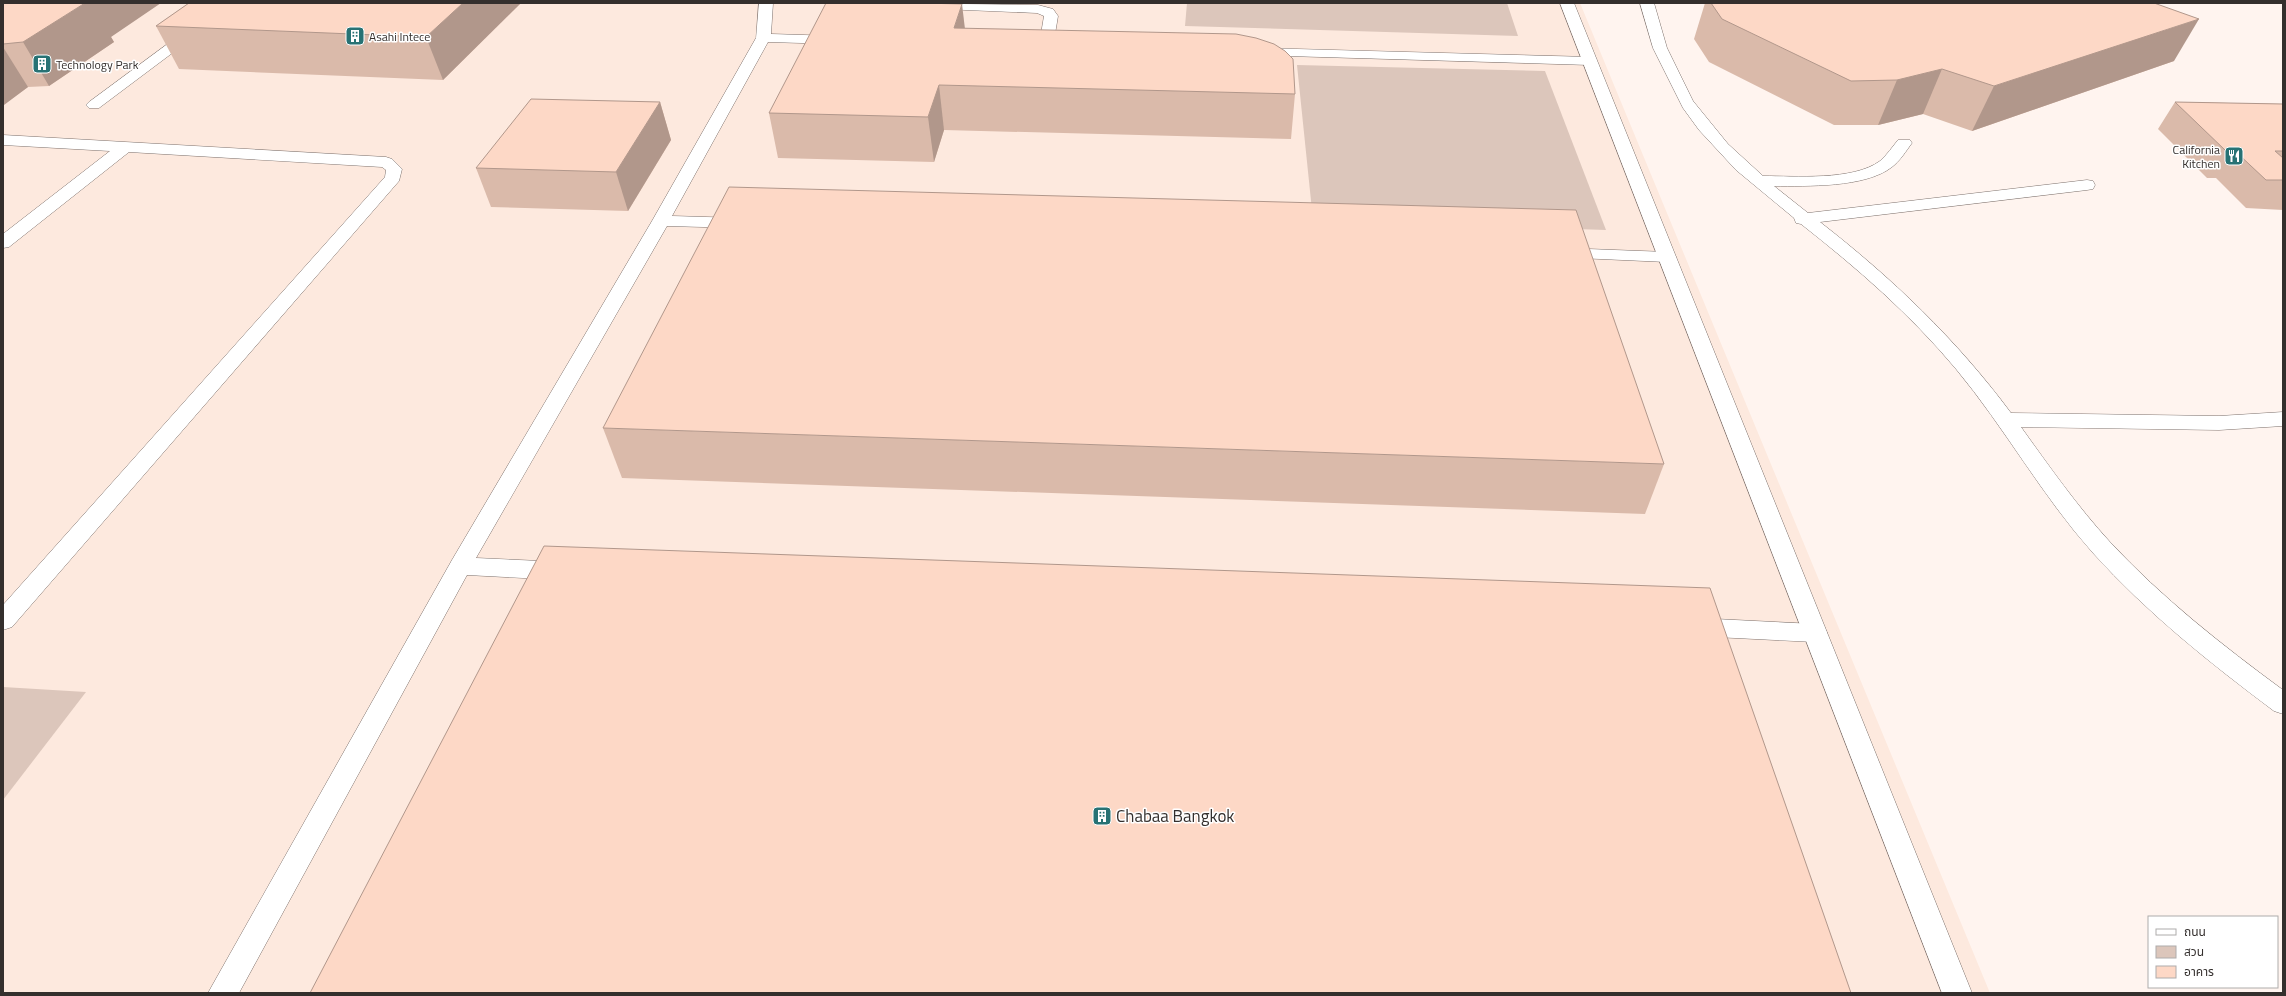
<svg xmlns="http://www.w3.org/2000/svg" width="2286" height="996" font-family="'Titillium Web','Noto Sans Thai',sans-serif">
  <style>
    .built { fill: #fde9de }
    .green { fill: #dcc6bb }
    .lines { fill: none; stroke-linecap: round; stroke-linejoin: round }
    .lane-casing { stroke: #7d716c; stroke-width: 1 }
    .street-casing { stroke: #7d716c; stroke-width: 1 }
    .lane { fill: #fff; fill-rule: evenodd }
    .street { fill: #fff; fill-rule: evenodd }
    .wall { fill: #dabaaa }
    .shaded-wall { fill: #b1978b }
    .building { fill: #fdd8c6; stroke: #b1978b }
    .labels { text-anchor: middle; dominant-baseline: central; stroke-width: 3; stroke-linejoin: round; paint-order: stroke }
    .far-poi-label { font-size: 12px; fill: #342f2d; stroke: #fff; text-anchor: start }
    .near-poi-label { font-size: 17px; fill: #342f2d; stroke: #fff; text-anchor: start }
  </style>
  <rect width="100%" height="100%" fill="#fff4ef"/>
  <!-- built -->
  <polygon class="built" points="3,3 1580,3 1990,993 3,993"/>
  <!-- green -->
  <g class="green">
    <polygon points="1187,3 1507,3 1518,36 1185,26"/>
    <polygon points="1297,65 1545,71 1606,230 1313,220"/>
    <polygon points="3,687 86,692 3,800"/>
  </g>
  <g class="lines">
    <defs>
      <g id="lane">
        <polygon points="223,3 239,3 99,108 89,108 86,105 89,102"/>
        <polygon points="759,3 773,3 771,34 836,36 843,40 836,44 768,42 672,216 740,218 746,219 749,223 746,227 740,228 667,226 476,558 562,562 570,565 574,571 570,577 562,580 467,575 239,993 208,993 452,560 652,221 756,38"/>
        <polygon points="888,3 1038,5 1053,9 1058,16 1053,46 1046,50 1039,46 1044,16 1037,13 895,7"/>
        <polygon points="1258,48 1590,57 1597,61 1590,65 1253,55 1251,52 1253,49"/>
        <polygon points="3,135 386,157 392,159 402,169 399,181 12,627 3,630 3,605 385,177 386,170 382,167 129,152 9,247 3,248 3,234 110,151 3,145"/>
        <polygon points="1562,248 1667,252 1673,253 1676,257 1673,261 1667,262 1556,257 1553,253 1556,249"/>
        <polygon points="1695,618 1815,624 1824,626 1827,633 1824,640 1815,642 1695,636 1686,634 1683,627 1686,620"/>
      </g>
      <g id="street">
        <polygon points="1560,3 1574,3 1972,993 1942,993"/>
        <path d="M1640,3h14l13,45 26,53 35,43 35,32c32,0 90,5 117,-15 7,-6 13,-15 18,-21h12l2,3c-6,8 -12,18 -20,24 -27,21 -85,19 -118,19l34,27 279,-33 6,1 2,4 -2,4 -6,1 -267,32c72,56 136,117 191,191l208,3 64,-4v14l-64,4 -198,-3c28,39 56,79 89,115 52,56 112,103 173,148v24l-9,-3c-64,-48 -127,-98 -181,-158 -51,-57 -88,-125 -137,-184 -46,-55 -99,-101 -155,-145l-5,-1 -2,-5 -58,-48 -37,-40 -16,-22 -30,-60z"/>
      </g>
    </defs>
    <!-- lane casing -->
    <use href="#lane" class="lane-casing"/>
    <!-- street casing -->
    <use href="#street" class="street-casing"/>
    <!-- lane -->
    <use href="#lane" class="lane"/>
    <!-- street -->
    <use href="#street" class="street"/>
  </g>
  <!-- wall -->
  <g class="wall">
    <polygon points="3,3 111,37 114,42 49,86 28,87 3,105"/>
    <polygon points="189,3 521,3 443,80 179,69 156,26"/>
    <polygon points="1705,3 2154,3 2174,61 1972,131 1923,114 1878,125 1834,125 1709,62 1694,39"/>
    <polygon points="965,28 1295,94 1291,139 944,130 934,162 778,158 769,113"/>
    <polygon points="660,102 671,140 628,211 491,207 476,168"/>
    <polygon points="2175,102 2283,104 2283,210 2246,208 2216,178 2207,178 2158,129"/>
    <polygon points="603,428 1664,464 1645,514 622,478"/>
  </g>
  <!-- shaded-wall -->
  <g class="shaded-wall">
    <polygon points="85,3 161,3 111,37 114,42 49,86 23,42"/>
    <polygon points="463,3 521,3 443,80 426,37"/>
    <polygon points="962,4 967,46 954,28"/>
    <polygon points="2199,19 2174,61 1972,131 1994,86"/>
    <polygon points="3,47 28,87 4,105 3,104"/>
    <polygon points="1942,69 1923,114 1878,125 1897,80"/>
    <polygon points="939,85 944,130 934,162 928,117"/>
    <polygon points="660,102 671,140 628,211 616,172"/>
  </g>
  <!-- building -->
  <g class="building">
    <polygon points="3,3 85,3 23,42 3,44"/>
    <polygon points="189,3 463,3 426,37 156,26"/>
    <polygon points="826,3 921,3 962,4 954,28 1236,34 1256,38 1274,44 1285,51 1293,59 1295,94 939,85 928,117 769,113"/>
    <polygon points="1711,3 2154,3 2199,19 1994,86 1942,69 1897,80 1851,81 1722,19"/>
    <polygon points="531,99 660,102 616,172 476,168"/>
    <polygon points="2175,102 2283,104 2283,151 2275,151 2283,158 2283,180 2266,180 2234,150 2225,150"/>
    <polygon points="729,187 1576,210 1664,464 603,428"/>
    <polygon points="544,546 1710,588 1851,993 310,993"/>
  </g>
  <!-- icons -->
  <defs>
    <symbol id="building-square" viewBox="-11 -11 22 22"><rect x="-9" y="-9" width="18" height="18" rx="4" fill="#277274" stroke="#fff"/><path d="M-4-6H4V6H1V3H-1V6H-4ZM-2.5-4.3h1.7v1.8h-1.7ZM.8-4.3h1.7v1.8H.8ZM-2.5-1h1.7V.8h-1.7ZM.8-1h1.7V.8H.8Z" fill="#fff"/></symbol>
    <symbol id="restaurant-square" viewBox="-11 -11 22 22"><rect x="-9" y="-9" width="18" height="18" rx="4" fill="#277274" stroke="#fff"/><path d="M-5-6h1v4h1v-4h1v4h1v-4h1v5L-1.5 .5V6h-2V.5L-5-1ZM5-6V6H3V1.5H1.5Q1.5-4 5-6Z" fill="#fff"/></symbol>
  </defs>
  <g fill-rule="evenodd">
    <use href="#building-square" x="344" y="25" width="22" height="22"/>
    <use href="#building-square" x="31" y="53" width="22" height="22"/>
    <use href="#restaurant-square" x="2223" y="145" width="22" height="22"/>
    <use href="#building-square" x="1091" y="805" width="22" height="22"/>
  </g>
  <g class="labels">
    <!-- far-poi labels -->
    <g class="far-poi-label">
      <text x="369" y="36">Asahi Intece</text>
      <text x="56" y="64">Technology Park</text>
      <text x="2220" y="149" text-anchor="end">California<tspan x="2220" dy="14">Kitchen</tspan></text>
    </g>
    <!-- near-poi labels -->
    <g class="near-poi-label">
      <text x="1116" y="816">Chabaa Bangkok</text>
    </g>
  </g>
  <!-- border -->
  <rect width="2286" height="996" fill="none" stroke="#342f2d" stroke-width="8"/>
  <!-- legend -->
  <rect x="2148" y="916" width="130" height="72" fill="#ffffff" stroke="#aeacab"/>
  <rect x="2156" y="929" width="20" height="6" fill="#ffffff" stroke="#aeacab"/>
  <text x="2184" y="936" font-size="12" fill="#342f2d">ถนน</text>
  <rect x="2156" y="946" width="20" height="12" fill="#dcc6bb" stroke="#aeacab"/>
  <text x="2184" y="956" font-size="12" fill="#342f2d">สวน</text>
  <rect x="2156" y="966" width="20" height="12" fill="#fdd8c6" stroke="#aeacab"/>
  <text x="2184" y="976" font-size="12" fill="#342f2d">อาคาร</text>
</svg>
